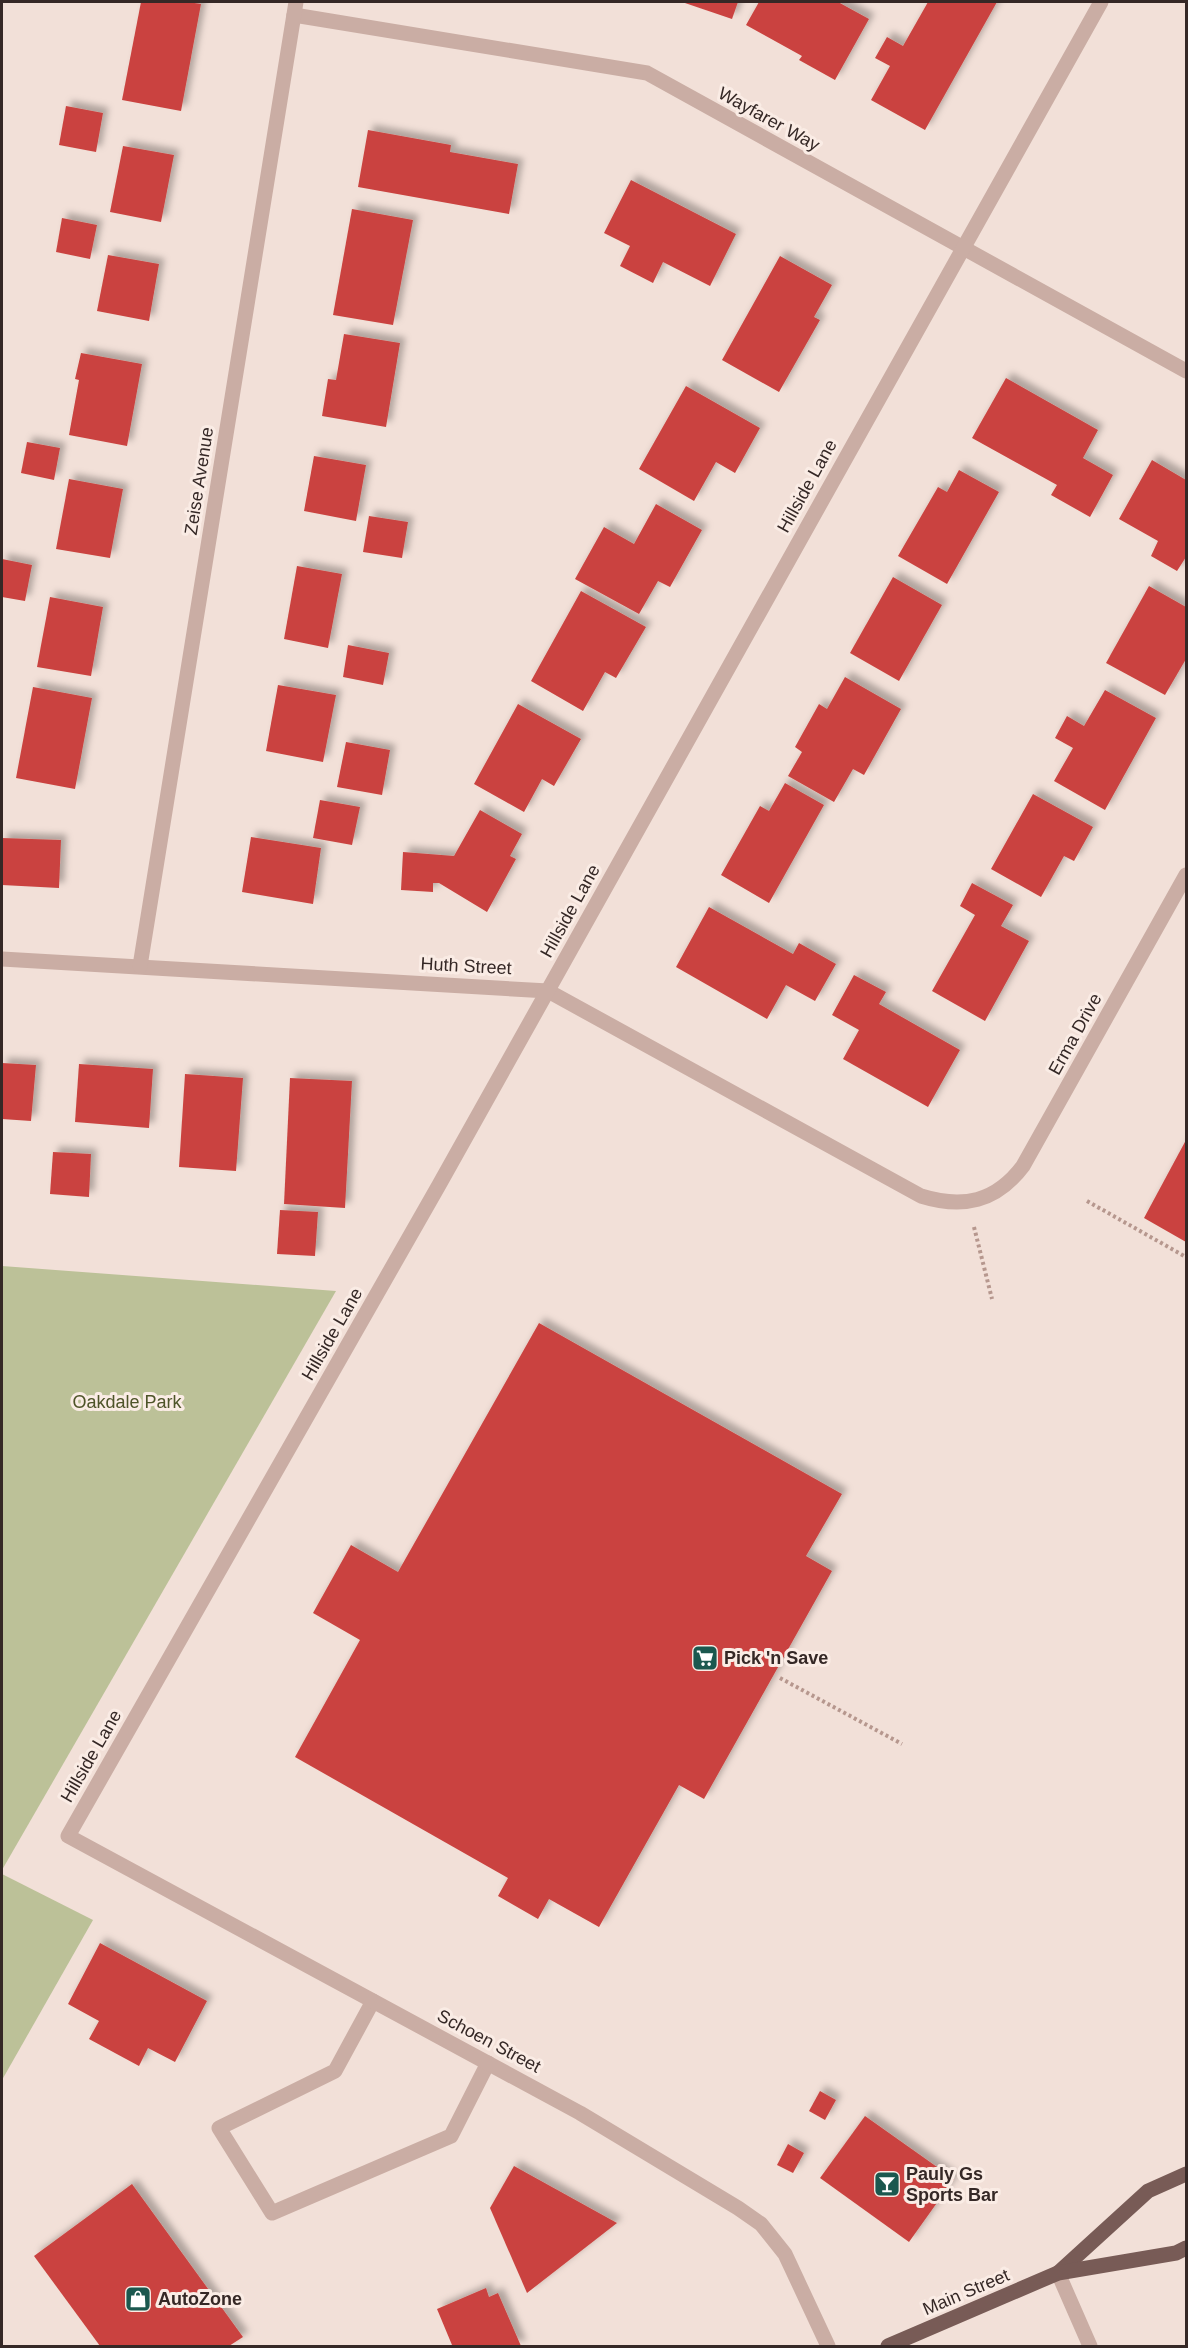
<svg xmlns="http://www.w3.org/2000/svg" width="1188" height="2348" font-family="Arial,sans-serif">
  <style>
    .green { fill: #bcc198 }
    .building { fill: #ca433f; filter: url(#shadow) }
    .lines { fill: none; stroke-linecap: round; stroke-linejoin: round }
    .path { stroke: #b6978e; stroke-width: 4; stroke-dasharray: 3 3; stroke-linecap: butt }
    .minor { stroke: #caada4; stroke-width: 15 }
    .major { stroke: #785b56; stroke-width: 15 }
    .labels { text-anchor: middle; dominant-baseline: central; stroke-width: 6; stroke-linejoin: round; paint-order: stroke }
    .street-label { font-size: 18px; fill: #352826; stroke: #faece5 }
    .park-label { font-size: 18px; fill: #4e5429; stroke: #faece5 }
    .poi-label { font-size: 18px; font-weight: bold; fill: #352826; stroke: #faece5; text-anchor: start }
  </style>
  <defs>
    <filter id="shadow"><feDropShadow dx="5.5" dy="-5.5" stdDeviation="3" flood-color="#0004"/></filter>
  </defs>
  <rect width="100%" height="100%" fill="#f2e0d8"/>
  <!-- green -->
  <g class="green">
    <polygon points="2,1266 336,1291 2,1870"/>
    <polygon points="2,1874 93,1920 2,2080"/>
  </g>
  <!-- building -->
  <g class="building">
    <polygon points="141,2 188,2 201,4 181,111 122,100"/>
    <polygon points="682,2 738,2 732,19"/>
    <polygon points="759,2 838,2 869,19 835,80 799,60 802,56 746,25"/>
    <polygon points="928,2 997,2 925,130 871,100 890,66 875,58 887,37 903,46"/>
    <polygon points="66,106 103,113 96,152 59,145"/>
    <polygon points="368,130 451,145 450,152 518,164 509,214 358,187"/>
    <polygon points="123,146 174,155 161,222 110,212"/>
    <polygon points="631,180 736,234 710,286 663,262 653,283 620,266 630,246 604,233"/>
    <polygon points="352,209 413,220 393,325 333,315"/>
    <polygon points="62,218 97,225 90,259 56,252"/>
    <polygon points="108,255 159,264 149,321 97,311"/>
    <polygon points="780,256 832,285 814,317 820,320 779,392 722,360"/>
    <polygon points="344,334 400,343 386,427 322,416 328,379 336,380"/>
    <polygon points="81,353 142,364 127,446 69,435 79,380 75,379"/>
    <polygon points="1006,378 1098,430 1083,458 1113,475 1090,517 1051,495 1057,485 972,438"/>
    <polygon points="686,386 760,428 735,473 716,462 694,501 639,469"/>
    <polygon points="27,442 60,448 54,480 21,473"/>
    <polygon points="314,456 366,465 356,521 304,511"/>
    <polygon points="1152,460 1186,480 1186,557 1177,571 1151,556 1158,541 1119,519"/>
    <polygon points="959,470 999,492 947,584 898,556 938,487 947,492"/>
    <polygon points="69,479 123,489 110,558 56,549"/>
    <polygon points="656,504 702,530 670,587 658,581 639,614 575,579 604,527 634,544"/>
    <polygon points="369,516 408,522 402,558 363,552"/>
    <polygon points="2,559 32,565 25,601 2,597"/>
    <polygon points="297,566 342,574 328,648 284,639"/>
    <polygon points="893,577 942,605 899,681 850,653"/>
    <polygon points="1149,586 1186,607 1186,659 1165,695 1106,663"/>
    <polygon points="581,591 646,627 616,678 605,672 583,711 531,681"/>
    <polygon points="50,597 103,607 91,676 37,667"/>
    <polygon points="348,645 389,653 383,685 343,677"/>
    <polygon points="845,677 901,709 864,775 853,769 834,802 788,776 802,752 795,747 819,704 827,709"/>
    <polygon points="278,685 336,695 323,762 266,751"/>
    <polygon points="33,687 92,698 75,789 16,778"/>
    <polygon points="1105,690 1156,718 1105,810 1054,781 1073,748 1055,738 1067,716 1084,726"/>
    <polygon points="518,704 581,739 554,786 542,779 524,812 474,784"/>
    <polygon points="346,742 390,750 382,795 337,787"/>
    <polygon points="785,783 824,805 769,903 721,875 760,806 769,811"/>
    <polygon points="1033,794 1093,827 1074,861 1064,856 1041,897 991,869"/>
    <polygon points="320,800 360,807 352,845 313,838"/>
    <polygon points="480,810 522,834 510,856 516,859 487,912 439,883 433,883 433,892 401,890 403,852 454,856"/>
    <polygon points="251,837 321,848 313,904 242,892"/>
    <polygon points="2,838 61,840 59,888 2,885"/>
    <polygon points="972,883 1013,905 1001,926 1029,941 985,1021 932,991 975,915 960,906"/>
    <polygon points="709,907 793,954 799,943 836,964 815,1001 786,985 767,1019 676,967"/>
    <polygon points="854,975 886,992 879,1004 960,1050 928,1107 843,1059 859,1030 832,1015"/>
    <polygon points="2,1063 36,1065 31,1121 2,1119"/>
    <polygon points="79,1064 153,1069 149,1128 75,1122"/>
    <polygon points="185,1074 243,1078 236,1171 179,1167"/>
    <polygon points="290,1078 352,1081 345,1208 284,1204"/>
    <polygon points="1186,1140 1186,1242 1144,1218"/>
    <polygon points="53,1152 91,1154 89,1197 50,1194"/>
    <polygon points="280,1210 318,1212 315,1256 277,1254"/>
    <polygon points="539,1323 842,1494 806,1556 832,1571 704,1799 679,1785 599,1927 549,1899 538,1919 498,1896 508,1878 295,1757 360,1640 313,1613 351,1545 398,1572"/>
    <polygon points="100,1943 207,2001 175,2062 148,2048 139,2066 89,2039 99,2021 68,2004"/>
    <polygon points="820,2091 836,2100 825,2120 809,2111"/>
    <polygon points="865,2116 954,2179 909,2242 820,2178"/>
    <polygon points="788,2144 804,2153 793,2173 777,2165"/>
    <polygon points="514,2166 617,2223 527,2293 490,2208"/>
    <polygon points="132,2184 243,2337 229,2346 100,2346 34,2256"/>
    <polygon points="486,2288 489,2297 498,2293 521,2346 448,2346 452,2345 437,2309"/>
  </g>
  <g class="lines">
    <!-- path -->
    <g class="path">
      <polyline points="1087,1201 1186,1257"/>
      <polyline points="974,1227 992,1299"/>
      <polyline points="780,1678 902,1744"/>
    </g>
    <!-- minor -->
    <g class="minor">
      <polyline points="294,15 647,73 1186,371"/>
      <path d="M2,959l546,32 373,205c42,13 75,6 102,-30l163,-291"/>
      <polyline points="140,966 296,2"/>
      <polyline points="373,2001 335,2071 219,2128 272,2213 451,2136 488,2063"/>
      <polyline points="1058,2273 1090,2346"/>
      <polyline points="828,2346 785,2254 761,2224 738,2208 580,2113 68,1836 439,1185 1101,2"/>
    </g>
    <!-- major -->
    <g class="major">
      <polyline points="1058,2273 1148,2191 1186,2174"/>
      <polyline points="888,2346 1058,2273 1176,2253 1186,2248"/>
    </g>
  </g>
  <!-- icons -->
  <defs>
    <symbol id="supermarket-square" viewBox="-11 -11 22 22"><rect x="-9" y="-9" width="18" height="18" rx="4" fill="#1b584f" stroke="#faece5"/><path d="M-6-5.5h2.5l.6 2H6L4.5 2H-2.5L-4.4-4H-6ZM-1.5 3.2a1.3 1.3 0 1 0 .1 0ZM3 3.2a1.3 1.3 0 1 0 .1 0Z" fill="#fff"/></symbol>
    <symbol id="bar-square" viewBox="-11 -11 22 22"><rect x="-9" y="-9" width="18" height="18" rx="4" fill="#1b584f" stroke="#faece5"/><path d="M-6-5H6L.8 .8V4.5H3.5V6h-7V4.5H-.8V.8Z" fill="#fff"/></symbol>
    <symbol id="shop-square" viewBox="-11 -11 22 22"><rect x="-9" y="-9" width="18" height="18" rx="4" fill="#1b584f" stroke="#faece5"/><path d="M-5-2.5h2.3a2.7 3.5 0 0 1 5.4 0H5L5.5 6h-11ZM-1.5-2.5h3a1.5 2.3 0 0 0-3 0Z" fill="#fff"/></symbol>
  </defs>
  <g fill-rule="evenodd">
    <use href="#supermarket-square" x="690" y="1643" width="30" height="30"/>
    <use href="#bar-square" x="872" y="2169" width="30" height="30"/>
    <use href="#shop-square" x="123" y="2284" width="30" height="30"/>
  </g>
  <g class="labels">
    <!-- street labels -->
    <g class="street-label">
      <text transform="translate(769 119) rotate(29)">Wayfarer Way</text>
      <text transform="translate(199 481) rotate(-81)">Zeise Avenue</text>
      <text transform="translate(807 486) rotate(-61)">Hillside Lane</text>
      <text transform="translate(570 911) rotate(-61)">Hillside Lane</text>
      <text transform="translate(466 966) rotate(3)">Huth Street</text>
      <text transform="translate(1075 1034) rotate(-61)">Erma Drive</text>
      <text transform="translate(332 1334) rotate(-60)">Hillside Lane</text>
      <text transform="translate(91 1756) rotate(-60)">Hillside Lane</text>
      <text transform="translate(489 2041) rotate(28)">Schoen Street</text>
      <text transform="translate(966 2292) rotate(-23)">Main Street</text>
    </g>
    <!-- park labels -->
    <g class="park-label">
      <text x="127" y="1402">Oakdale Park</text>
    </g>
    <!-- poi labels -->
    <g class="poi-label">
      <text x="724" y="1658">Pick 'n Save</text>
      <text x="906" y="2174">Pauly Gs<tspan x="906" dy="21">Sports Bar</tspan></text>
      <text x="158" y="2299">AutoZone</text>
    </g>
  </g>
  <!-- border -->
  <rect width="1188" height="2348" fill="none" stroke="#352826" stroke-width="6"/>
</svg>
